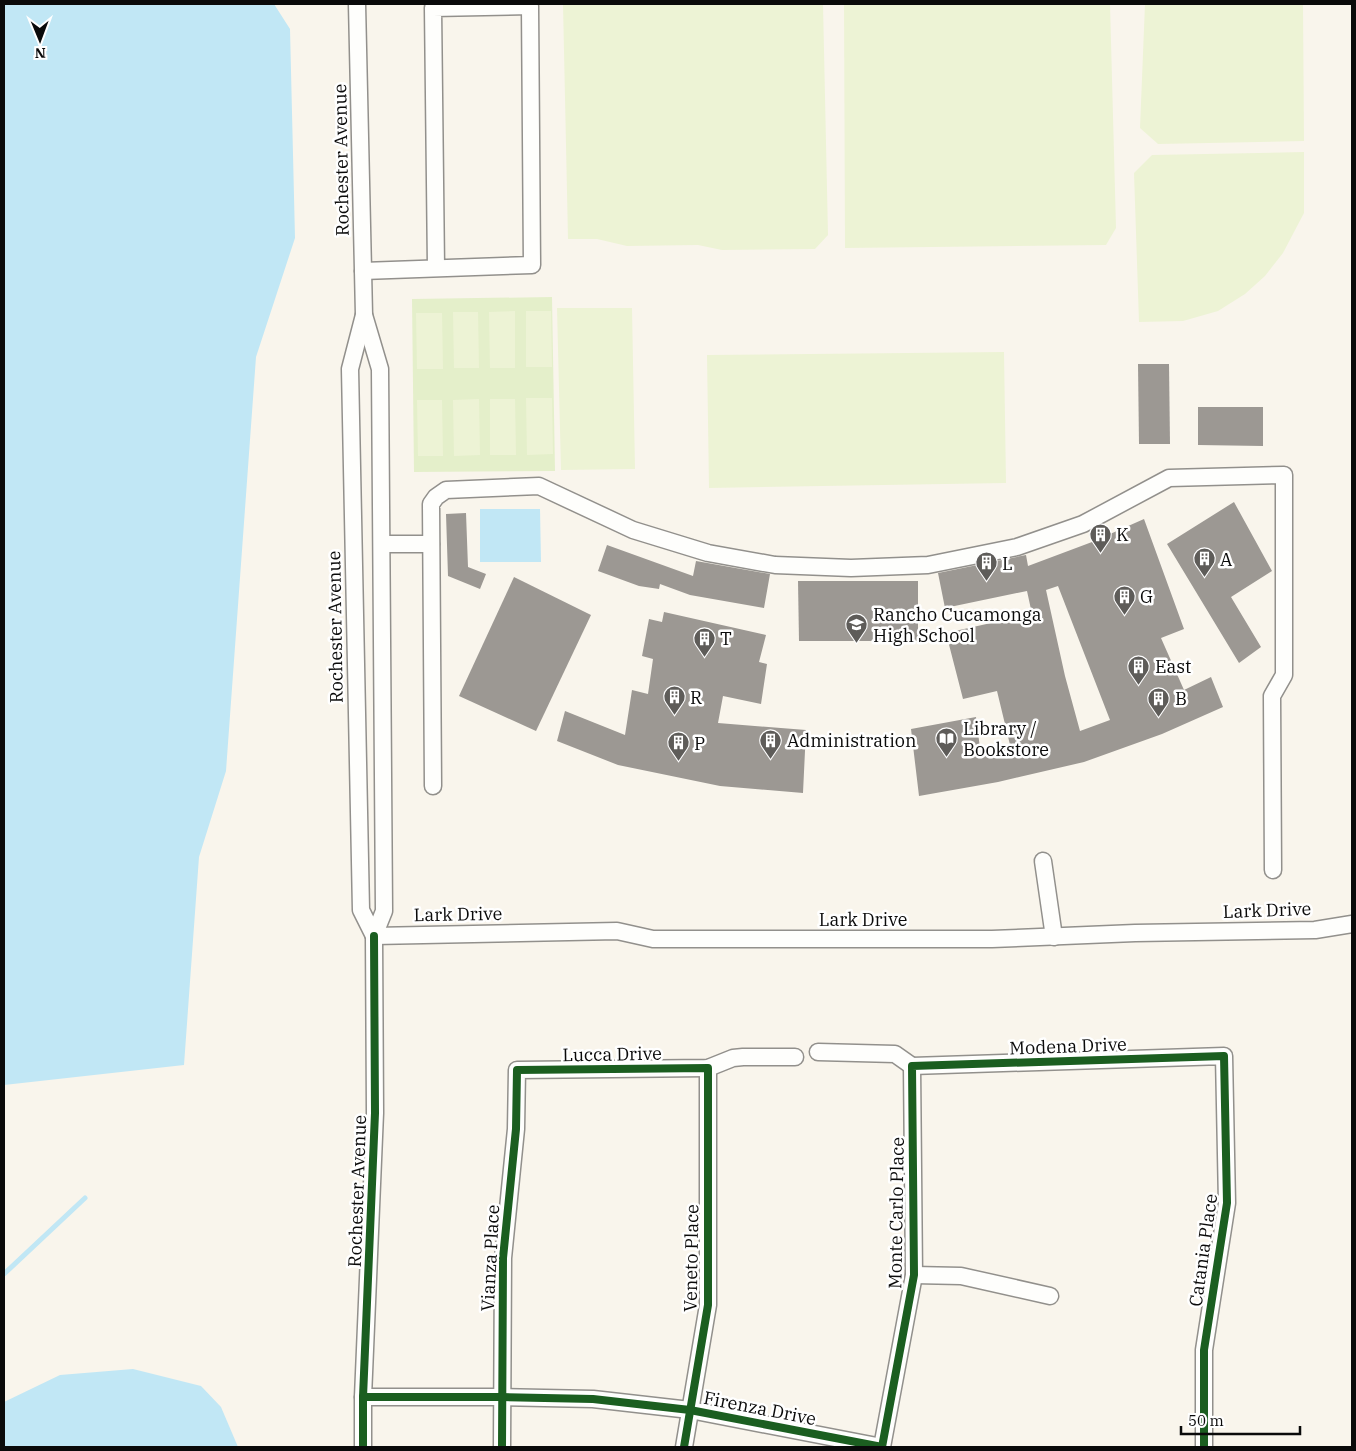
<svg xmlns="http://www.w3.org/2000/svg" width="1356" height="1451" font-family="'IBM Plex Serif',serif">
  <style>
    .green { fill: #e4efca }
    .pitch { fill: #edf3d5 }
    .water { fill: #c1e7f5 }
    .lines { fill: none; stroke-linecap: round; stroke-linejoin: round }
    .stream { stroke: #c1e7f5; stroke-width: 5 }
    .building { fill: #9c9893; fill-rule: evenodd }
    .minor-casing { stroke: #92908c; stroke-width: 19 }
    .minor { stroke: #fefefc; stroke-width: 16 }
    .cycleway-casing { stroke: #fff; stroke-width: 11 }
    .cycleway { stroke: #1b5e20; stroke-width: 8 }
    .labels { text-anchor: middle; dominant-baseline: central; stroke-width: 5; stroke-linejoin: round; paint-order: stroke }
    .street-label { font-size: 18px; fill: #0a0a0a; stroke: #fff }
    .poi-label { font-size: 18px; fill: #0a0a0a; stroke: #fff; text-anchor: start }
  </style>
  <rect width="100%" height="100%" fill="#f9f5ec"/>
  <!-- green -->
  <polygon class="green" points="552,297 555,471 414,472 412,299"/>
  <!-- pitch -->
  <g class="pitch">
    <polygon points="563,4 823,4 828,235 815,249 722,250 698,245 627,246 597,239 568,239"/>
    <polygon points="844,4 1110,4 1116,228 1106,245 845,248"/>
    <polygon points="1145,4 1303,4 1304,141 1158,144 1140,128"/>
    <polygon points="1304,152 1304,213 1283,253 1265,276 1245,294 1218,311 1183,321 1139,322 1134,173 1152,155"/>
    <polygon points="557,308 632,308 635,469 561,470"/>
    <polygon points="515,311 515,368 490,368 489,312"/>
    <polygon points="526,311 551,311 552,367 526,367"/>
    <polygon points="453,312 478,312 479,368 454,368"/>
    <polygon points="416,313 442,313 443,369 417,369"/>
    <polygon points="1004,352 1006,483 709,488 707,355"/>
    <polygon points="526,398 552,398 553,454 527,455"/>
    <polygon points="479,399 480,455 454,456 453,400"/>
    <polygon points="490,399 515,399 516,455 490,455"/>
    <polygon points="417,400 442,400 443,456 418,456"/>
  </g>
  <!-- water -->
  <g class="water">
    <polygon points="4,4 274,4 290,29 295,238 256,357 226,771 199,857 184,1065 4,1085"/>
    <polygon points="480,509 540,509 541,562 480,562"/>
    <polygon points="133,1369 201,1386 221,1407 238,1447 4,1447 4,1402 60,1375"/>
  </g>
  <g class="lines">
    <!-- stream -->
    <polyline class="stream" points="4,1274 85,1198"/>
  </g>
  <!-- building -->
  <g class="building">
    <polygon points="1138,364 1169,364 1170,444 1139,444"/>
    <polygon points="1198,407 1263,407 1263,446 1198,445"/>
    <polygon points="1234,502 1272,571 1231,597 1261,647 1239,663 1167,544"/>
    <polygon points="466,513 468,567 486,574 480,589 448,576 446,514"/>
    <path d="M1144,519l40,110 -23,9 23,52 27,-13 12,30 -61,27 -78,28 -86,20 -79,14 -8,-67 65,-12 5,39 30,-7 -14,-58 -34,8 -17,-66 86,-19 -5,-23 -82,17 -7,-35 88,-18 2,11 64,-24zM1058,586l52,134 -30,11 -15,-55 -19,-86z"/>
    <polygon points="607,545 693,576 696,561 770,574 764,608 690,595 660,584 659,589 639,586 598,571"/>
    <polygon points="514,577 591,615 536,731 459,696"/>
    <polygon points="798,581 918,581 918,641 799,641"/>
    <polygon points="664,612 766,635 759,662 767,664 761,704 723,696 718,723 806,730 803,793 720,786 618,765 557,741 565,711 625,735 632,690 648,694 653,659 642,656 649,619 662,622"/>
  </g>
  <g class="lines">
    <defs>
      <g id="minor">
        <polyline points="357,4 364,315 380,369 384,911 374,936 375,1113 363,1397 363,1447"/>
        <path d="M363,271c56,-2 112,-4 169,-6l-2,-259 -97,2 3,260"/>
        <polyline points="364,315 350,369 361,910 374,936"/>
        <polyline points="382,544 431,544"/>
        <polyline points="433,786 431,504 436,497 446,490 539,486 633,530 708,553 775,565 851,568 928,565 1017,547 1083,524 1169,478 1284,475 1284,675 1272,696 1273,870"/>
        <polyline points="1043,861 1054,937"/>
        <polyline points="374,936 617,931 653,939 992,939 1135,933 1315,930 1352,924"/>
        <polyline points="818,1052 895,1054 912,1066"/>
        <polyline points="912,1066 1224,1056 1227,1203 1204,1350 1204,1447"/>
        <polyline points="914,1275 961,1276 1050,1296"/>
        <polyline points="363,1397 502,1397 593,1399 690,1410 882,1447 914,1275 912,1066"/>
        <polyline points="502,1447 503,1258 516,1129 517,1070 708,1068 733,1058 743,1057 795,1057"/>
        <polyline points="684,1447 708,1305 708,1068"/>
      </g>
    </defs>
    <!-- minor casing -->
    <use href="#minor" class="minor-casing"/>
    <!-- minor -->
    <use href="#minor" class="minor"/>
    <defs>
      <g id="cycleway">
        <polyline points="363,1397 502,1397 593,1399 690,1410 882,1447 914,1275 912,1066 1224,1056 1227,1203 1204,1350 1204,1447"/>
        <polyline points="363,1447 363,1397 375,1113 374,936"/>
        <polyline points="502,1447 503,1258 516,1129 517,1070 708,1068 708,1305 684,1447"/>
      </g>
    </defs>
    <!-- cycleway casing -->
    <use href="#cycleway" class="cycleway-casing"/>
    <!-- cycleway -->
    <use href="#cycleway" class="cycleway"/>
  </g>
  <!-- icons -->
  <defs>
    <symbol id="building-pin" viewBox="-11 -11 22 30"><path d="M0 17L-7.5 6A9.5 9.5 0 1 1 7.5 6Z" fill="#5e5c59" stroke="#fff"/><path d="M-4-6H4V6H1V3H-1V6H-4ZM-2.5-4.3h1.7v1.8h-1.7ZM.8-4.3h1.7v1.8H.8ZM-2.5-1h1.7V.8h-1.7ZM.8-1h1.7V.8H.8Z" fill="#fff"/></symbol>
    <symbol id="school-pin" viewBox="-11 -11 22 30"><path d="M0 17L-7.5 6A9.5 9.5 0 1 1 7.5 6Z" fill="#5e5c59" stroke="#fff"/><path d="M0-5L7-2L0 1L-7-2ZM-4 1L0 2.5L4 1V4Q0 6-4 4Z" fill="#fff"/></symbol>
    <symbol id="library-pin" viewBox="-11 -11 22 30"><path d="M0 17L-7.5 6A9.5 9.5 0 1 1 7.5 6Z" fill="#5e5c59" stroke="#fff"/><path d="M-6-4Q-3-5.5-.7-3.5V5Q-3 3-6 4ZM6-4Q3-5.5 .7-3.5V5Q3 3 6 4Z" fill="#fff"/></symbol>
  </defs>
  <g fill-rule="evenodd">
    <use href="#building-pin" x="1088" y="522" width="25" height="34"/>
    <use href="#building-pin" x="1192" y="546" width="25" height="34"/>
    <use href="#building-pin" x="974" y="550" width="25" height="34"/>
    <use href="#building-pin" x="1112" y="584" width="25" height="34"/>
    <use href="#school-pin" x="844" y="612" width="25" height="34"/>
    <use href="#building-pin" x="692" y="626" width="25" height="34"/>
    <use href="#building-pin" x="1126" y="654" width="25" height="34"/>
    <use href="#building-pin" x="662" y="684" width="25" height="34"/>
    <use href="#building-pin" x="1146" y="686" width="25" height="34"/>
    <use href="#library-pin" x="934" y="726" width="25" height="34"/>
    <use href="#building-pin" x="758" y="728" width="25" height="34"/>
    <use href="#building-pin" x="666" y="730" width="25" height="34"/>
  </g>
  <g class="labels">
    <!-- street labels -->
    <g class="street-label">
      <text transform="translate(341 160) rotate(-91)">Rochester Avenue</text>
      <text transform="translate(335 627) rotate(-91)">Rochester Avenue</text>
      <text transform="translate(1267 910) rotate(-2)">Lark Drive</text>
      <text transform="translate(458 914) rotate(-1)">Lark Drive</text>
      <text x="863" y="919">Lark Drive</text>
      <text transform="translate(1068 1046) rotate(-2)">Modena Drive</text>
      <text transform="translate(612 1054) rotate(-1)">Lucca Drive</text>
      <text transform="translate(357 1191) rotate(-88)">Rochester Avenue</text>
      <text transform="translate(896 1213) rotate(-89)">Monte Carlo Place</text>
      <text transform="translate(1203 1250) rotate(-82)">Catania Place</text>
      <text transform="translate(490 1258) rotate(-87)">Vianza Place</text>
      <text transform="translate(691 1258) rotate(-89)">Veneto Place</text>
      <text transform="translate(760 1408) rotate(11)">Firenza Drive</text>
    </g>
    <!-- poi labels -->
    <g class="poi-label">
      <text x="1116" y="534">K</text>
      <text x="1220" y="559">A</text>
      <text x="1002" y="563">L</text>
      <text x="1140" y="596">G</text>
      <text x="873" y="614">Rancho Cucamonga<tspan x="873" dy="21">High School</tspan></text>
      <text x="720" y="638">T</text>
      <text x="1155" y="666">East</text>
      <text x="690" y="697">R</text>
      <text x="1175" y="698">B</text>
      <text x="963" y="728">Library /<tspan x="963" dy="21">Bookstore</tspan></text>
      <text x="787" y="740">Administration</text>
      <text x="694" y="743">P</text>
    </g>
  </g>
  <!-- border -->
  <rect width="1356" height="1451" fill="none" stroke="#0a0a0a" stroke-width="10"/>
  <!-- north arrow -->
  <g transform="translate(40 40) rotate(179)" stroke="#ffffff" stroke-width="4" paint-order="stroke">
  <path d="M0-4L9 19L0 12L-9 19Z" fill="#0a0a0a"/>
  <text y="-8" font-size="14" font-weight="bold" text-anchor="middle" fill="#0a0a0a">N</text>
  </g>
  <!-- scale -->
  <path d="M1181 1426v8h119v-8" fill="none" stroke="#0a0a0a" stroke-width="2.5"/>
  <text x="1188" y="1426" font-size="15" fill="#0a0a0a" stroke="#ffffff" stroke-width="4" paint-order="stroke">50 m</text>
</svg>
